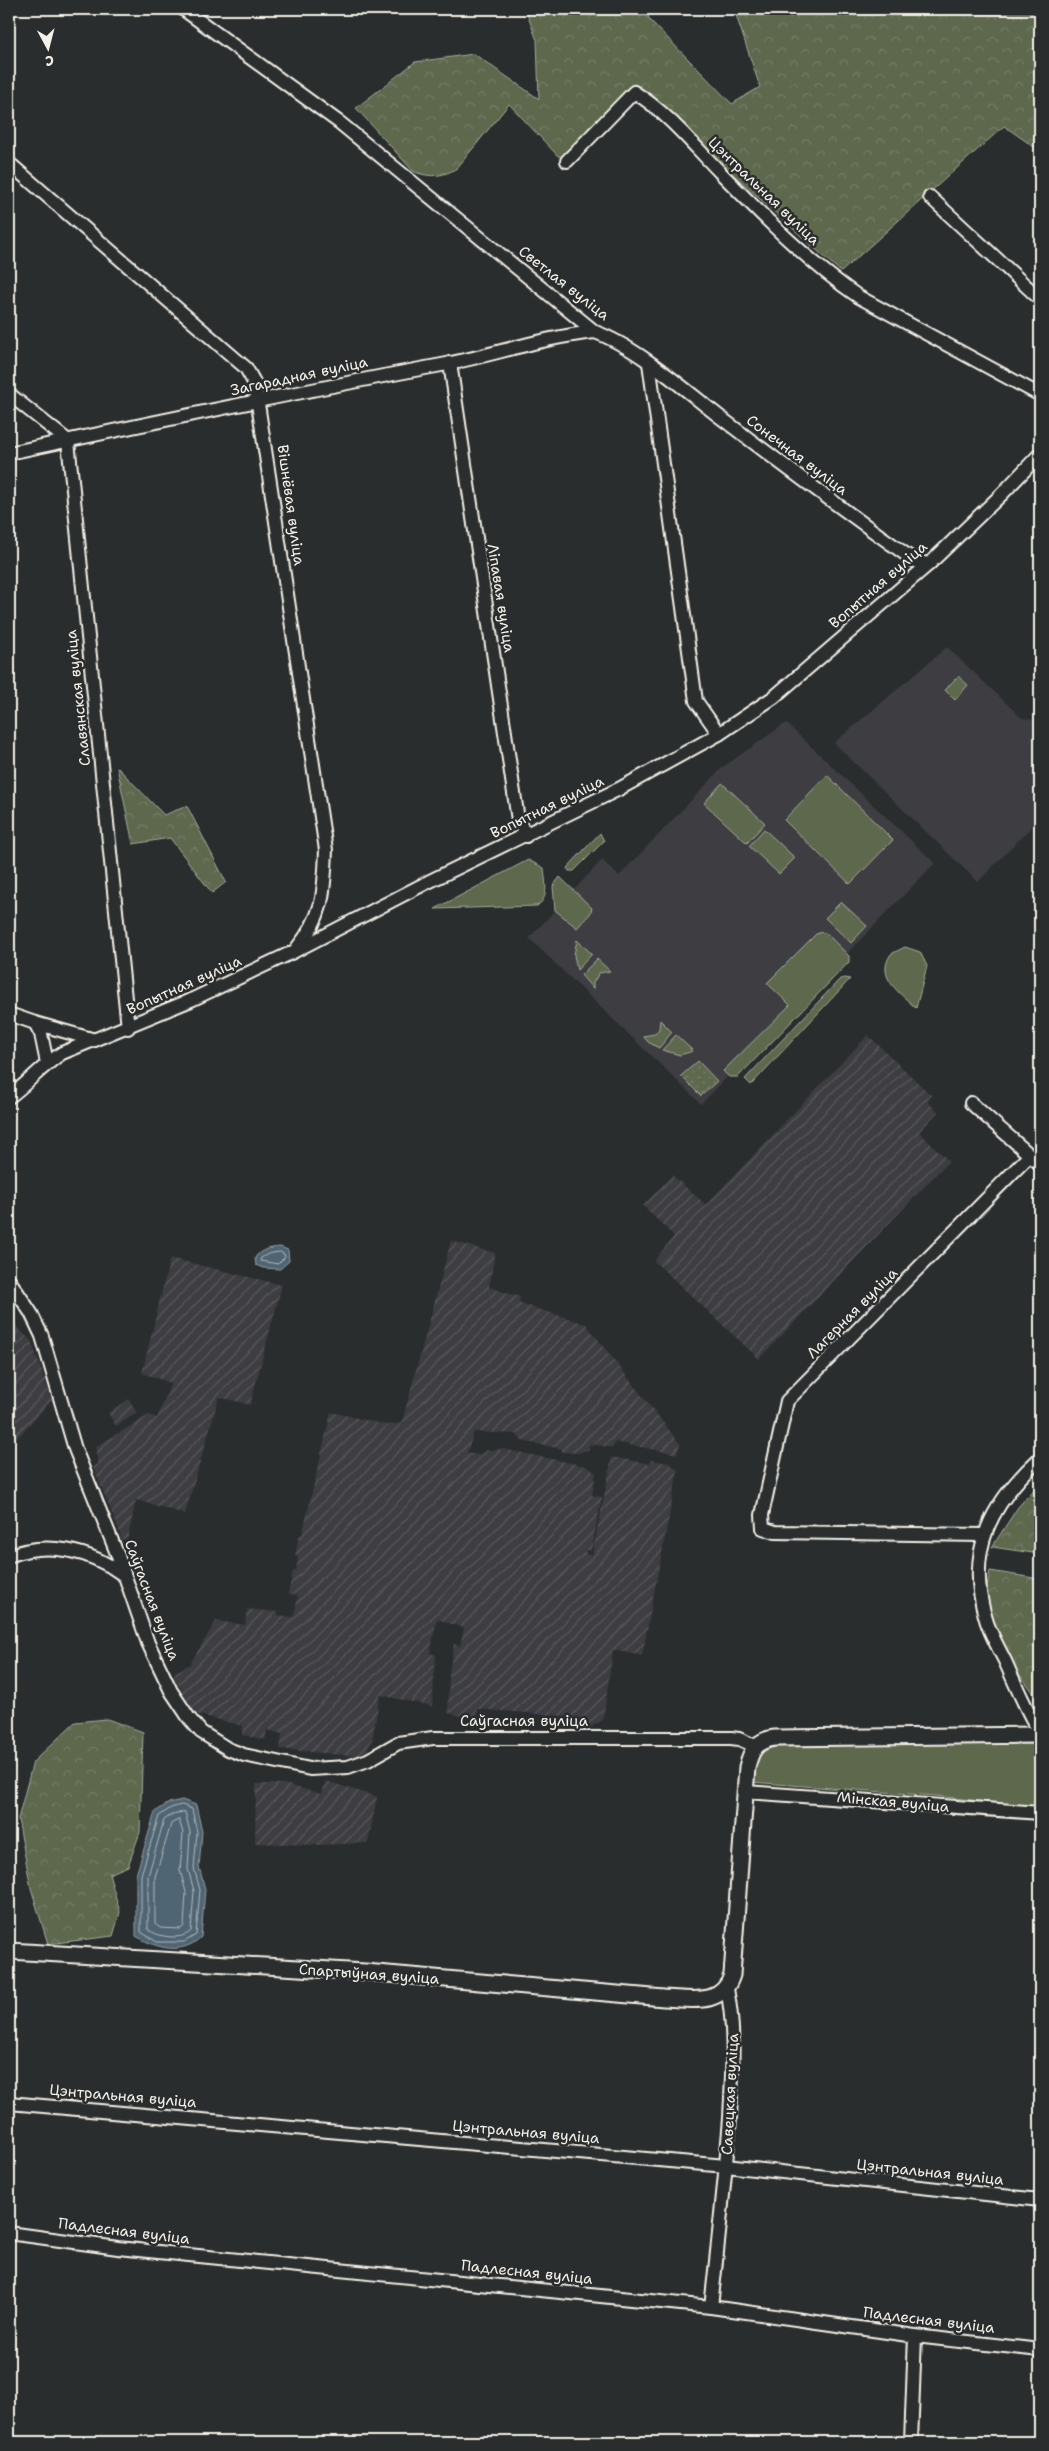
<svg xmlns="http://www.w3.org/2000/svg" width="1049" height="2451" font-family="'Shantell Sans',sans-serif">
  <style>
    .built { fill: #3c3d42 }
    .industrial { fill: url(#industrial-furrows) }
    .grass { fill: #5d674e; stroke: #a8ac9b }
    .forest { fill: url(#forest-crowns); stroke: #a8ac9b }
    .park { fill: url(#park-dots); stroke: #a8ac9b }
    .water { fill: #506573; stroke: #929da2 }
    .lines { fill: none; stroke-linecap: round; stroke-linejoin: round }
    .shore { stroke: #b2b9b9; stroke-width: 1 }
    .minor-casing { stroke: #f4f1e8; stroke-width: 16 }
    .major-casing { stroke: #f4f1e8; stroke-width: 19 }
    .minor { stroke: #2a2d2e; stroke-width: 12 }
    .major { stroke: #2a2d2e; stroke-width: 15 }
    .labels { text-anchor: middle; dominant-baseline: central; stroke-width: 5; stroke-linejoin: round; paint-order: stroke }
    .street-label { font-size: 15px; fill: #f4f1e8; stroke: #2a2d2e }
  </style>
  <defs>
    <pattern id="industrial-furrows" width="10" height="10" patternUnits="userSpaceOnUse" patternTransform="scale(1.25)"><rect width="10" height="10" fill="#3c3d42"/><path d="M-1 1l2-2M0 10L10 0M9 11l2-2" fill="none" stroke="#595a5d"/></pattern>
    <pattern id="forest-crowns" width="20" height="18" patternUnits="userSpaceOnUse" patternTransform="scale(1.25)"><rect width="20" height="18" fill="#5d674e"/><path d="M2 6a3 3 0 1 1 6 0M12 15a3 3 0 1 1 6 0" fill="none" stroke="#757d68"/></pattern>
    <pattern id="park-dots" width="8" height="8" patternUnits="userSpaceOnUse" patternTransform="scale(1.25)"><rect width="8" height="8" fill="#5d674e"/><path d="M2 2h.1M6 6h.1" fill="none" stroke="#757d68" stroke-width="1.8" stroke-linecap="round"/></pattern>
  </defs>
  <rect width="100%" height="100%" fill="#2a2d2e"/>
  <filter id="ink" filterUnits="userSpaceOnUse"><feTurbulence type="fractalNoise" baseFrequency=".02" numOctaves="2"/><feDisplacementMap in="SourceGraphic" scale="10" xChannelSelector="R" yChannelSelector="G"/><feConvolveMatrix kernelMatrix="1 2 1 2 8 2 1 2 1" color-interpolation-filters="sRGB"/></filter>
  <g filter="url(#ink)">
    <!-- built -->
    <g class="built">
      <polygon points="947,647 1022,718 1040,721 1040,818 978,882 834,743"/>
      <polygon points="786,723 935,863 701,1104 529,938 602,860 619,876 723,767"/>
    </g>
    <!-- industrial -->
    <g class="industrial">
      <polygon points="868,1035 932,1096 927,1101 938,1112 919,1132 949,1161 759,1359 654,1261 674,1236 643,1206 672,1175 706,1205"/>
      <polygon points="451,1241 495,1253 489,1287 520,1297 519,1303 586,1324 680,1444 677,1454 615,1442 613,1448 590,1444 588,1450 577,1453 562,1452 562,1449 522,1441 516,1434 474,1432 467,1453 478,1455 487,1450 503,1449 586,1466 596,1473 592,1495 602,1497 591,1551 585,1550 586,1554 592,1555 612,1457 650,1464 651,1460 669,1463 678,1470 642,1656 613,1650 603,1720 589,1728 562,1728 562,1716 478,1709 476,1719 448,1713 449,1673 454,1644 460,1646 464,1628 437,1619 430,1653 436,1655 432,1706 380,1695 372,1741 364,1757 280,1749 282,1734 267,1730 265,1740 242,1735 243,1726 196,1714 175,1680 174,1673 190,1664 216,1621 245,1625 247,1609 278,1612 278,1615 294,1617 298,1596 288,1594 293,1571 296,1571 298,1557 295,1556 299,1535 302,1535 331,1412 387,1425 407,1422 402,1422"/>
      <polygon points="170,1258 282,1285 250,1405 219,1397 185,1514 136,1500 128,1538 121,1540 119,1530 93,1467 98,1464 95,1447 149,1415 157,1418 171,1383 142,1373"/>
      <polygon points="9,1319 31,1341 52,1400 9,1447"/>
      <polygon points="129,1399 137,1413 116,1426 108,1413"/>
      <polygon points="326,1781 377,1797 368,1843 312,1845 255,1843 256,1784 284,1784 322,1794"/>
    </g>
    <!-- grass -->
    <g class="grass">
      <polygon points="958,676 968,685 955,700 945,690"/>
      <polygon points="827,775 893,840 850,884 784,820"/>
      <polygon points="722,783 765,823 747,843 704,803"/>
      <polygon points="764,829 795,858 779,874 749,846"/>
      <polygon points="600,833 604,841 574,871 569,871 567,868"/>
      <path d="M528,860l16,8c1,14 6,29 -7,38l-102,3z"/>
      <polygon points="560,877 592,908 590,914 577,928 555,910 553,886"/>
      <polygon points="841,902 867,926 851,943 825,918"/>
      <polygon points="822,932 828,935 849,956 849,962 738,1077 729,1077 723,1071 790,1005 767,983 816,934"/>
      <polygon points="577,940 592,954 577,970 574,955"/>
      <path d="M905,947l15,5 7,14 -11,42c-16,-15 -41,-31 -25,-54z"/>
      <polygon points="597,959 610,971 599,973 593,983 593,989 581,975"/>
      <polygon points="845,978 850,979 751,1085 745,1079 840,979"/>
      <polygon points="660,1020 672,1032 659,1048 648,1042 643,1036 655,1034 659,1029"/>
      <polygon points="676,1035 693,1051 680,1055 662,1050"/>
      <path d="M781,1741l257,3 2,3v61l-103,-12 -187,-14c8,-25 5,-31 31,-41z"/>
    </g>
    <!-- forest -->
    <g class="forest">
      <path d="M525,9h122l2,10 83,85 28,-17 -26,-78h306v142l-36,-25 -163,146 -208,-188 -68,73 -7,-1 -49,-52 -52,64c-14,9 -29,10 -44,3l-57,-63 59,-46 59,-8 65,45 -2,-59z"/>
      <polygon points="117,767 164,815 187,806 226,882 212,893 170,838 133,844"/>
      <polygon points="1040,1483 1040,1554 992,1547 1018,1507"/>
      <polygon points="990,1571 1040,1579 1040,1701 1009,1661 984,1603"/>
      <polygon points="107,1719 143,1732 140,1832 128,1866 109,1874 120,1912 113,1936 48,1944 31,1888 18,1819 33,1762 75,1722"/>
    </g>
    <!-- park -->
    <polygon class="park" points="698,1061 717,1081 701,1096 681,1076"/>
    <!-- water -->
    <g class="water">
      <path d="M280,1247l8,3 1,11 -9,8 -17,-1 -7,-3 -1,-7c5,-9 16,-10 25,-11z"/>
      <path d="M182,1800l14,5 6,27 -3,35 6,22 -4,48c-19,19 -45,11 -65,-1v-61l19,-63 14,-9z"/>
    </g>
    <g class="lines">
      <!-- shore -->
      <g class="shore">
        <polygon points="280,1252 284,1254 285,1257 278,1264 260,1261 261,1258 268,1254"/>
        <polygon points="182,1805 192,1809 197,1832 194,1868 200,1890 196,1935 184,1942 157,1942 141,1932 141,1875 159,1816 171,1808"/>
        <path d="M185,1812l5,20 -2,37 6,22 -3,40c-9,10 -35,6 -43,-2v-53l16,-56 9,-6z"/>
        <polygon points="179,1820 183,1833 180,1870 186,1892 184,1926 181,1929 160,1928 155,1924 155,1877 171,1824"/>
      </g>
      <defs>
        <g id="minor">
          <path d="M183,9l157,114 255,209c42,15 89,57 125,85 64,49 129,97 195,144l14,3"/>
          <path d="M567,161l67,-69c31,19 56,49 81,75 45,46 90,93 144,130l181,98"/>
          <path d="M9,163l237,205 9,16 71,466c-2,41 -1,64 -29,98"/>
          <polyline points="930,197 1040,299"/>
          <polyline points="450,363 518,820 526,836"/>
          <polyline points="649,363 696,701 719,734"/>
          <polyline points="9,394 68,441 128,1028"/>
          <path d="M9,453c145,-31 291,-62 438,-89 50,-10 97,-27 148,-32"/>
          <polyline points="9,1014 35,1023 41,1034 47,1063"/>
          <polyline points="35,1023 95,1040"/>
          <path d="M9,1097c19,-14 33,-31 53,-44l129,-53 104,-49 133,-69 191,-93 100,-55 55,-37 155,-133 72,-69 39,-41"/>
          <polyline points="971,1103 1040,1164"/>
          <polyline points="9,1280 31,1313 42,1336 75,1449 118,1556 148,1643 171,1691 189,1718 201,1732 228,1749 244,1755 310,1769 348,1767 368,1760 398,1743 433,1738 731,1738 739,1739 755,1746"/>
          <path d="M1040,1458c-48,44 -74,91 -55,158 4,16 13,31 20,45 11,25 21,49 35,72"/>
          <polyline points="983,1535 775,1532 763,1528 762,1515 787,1401 1030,1155"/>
          <path d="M9,1556c37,-16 82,-5 113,18"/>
          <polyline points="746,1792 1040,1813"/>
          <polyline points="9,2103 726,2166 1040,2200"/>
          <polyline points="9,2233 118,2248 711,2307 915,2336 1040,2350"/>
          <path d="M711,2307c7,-63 14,-126 19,-189 2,-44 6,-85 -3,-129"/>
          <polyline points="911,2442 915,2336"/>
        </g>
        <path id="major" d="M9,1951l356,21 299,26c27,1 58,9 68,-23l15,-208c4,-17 10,-27 28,-29l265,-3"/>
      </defs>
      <!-- minor casing -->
      <use href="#minor" class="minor-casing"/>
      <!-- major casing -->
      <use href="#major" class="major-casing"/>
      <!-- minor -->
      <use href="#minor" class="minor"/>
      <!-- major -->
      <use href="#major" class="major"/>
    </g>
  </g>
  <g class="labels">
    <!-- street labels -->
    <g class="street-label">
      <text transform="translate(764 191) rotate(44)">Цэнтральная вуліца</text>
      <text transform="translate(564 283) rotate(38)">Светлая вуліца</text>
      <text transform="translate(299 376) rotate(-12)">Загарадная вуліца</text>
      <text transform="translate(797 455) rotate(37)">Сонечная вуліца</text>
      <text transform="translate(291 505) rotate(82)">Вішнёвая вуліца</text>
      <text transform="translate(878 585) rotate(-41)">Вопытная вуліца</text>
      <text transform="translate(501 598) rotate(81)">Ліпавая вуліца</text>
      <text transform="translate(78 698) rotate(-96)">Славянская вуліца</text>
      <text transform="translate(547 807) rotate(-26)">Вопытная вуліца</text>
      <text transform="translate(184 985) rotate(-24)">Вопытная вуліца</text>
      <text transform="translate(852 1313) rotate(-45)">Лагерная вуліца</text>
      <text transform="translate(152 1600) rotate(69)">Саўгасная вуліца</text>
      <text x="524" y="1721">Саўгасная вуліца</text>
      <text transform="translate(893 1802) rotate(5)">Мінская вуліца</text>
      <text transform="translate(369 1974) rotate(4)">Спартыўная вуліца</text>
      <text transform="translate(730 2094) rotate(-87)">Савецкая вуліца</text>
      <text transform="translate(123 2096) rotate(5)">Цэнтральная вуліца</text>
      <text transform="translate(526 2132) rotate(5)">Цэнтральная вуліца</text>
      <text transform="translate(930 2172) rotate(6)">Цэнтральная вуліца</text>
      <text transform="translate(124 2231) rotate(7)">Падлесная вуліца</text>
      <text transform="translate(527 2272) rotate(6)">Падлесная вуліца</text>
      <text transform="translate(929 2320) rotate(7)">Падлесная вуліца</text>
    </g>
  </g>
  <!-- margin -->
  <rect width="1049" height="2451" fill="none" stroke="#2a2d2e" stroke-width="30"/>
  <rect x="15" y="15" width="1019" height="2421" fill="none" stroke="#f4f1e8" stroke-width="2" filter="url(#ink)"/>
  <!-- north arrow -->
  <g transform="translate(48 48) rotate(173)" stroke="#2a2d2e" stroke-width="4" paint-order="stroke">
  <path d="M0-4L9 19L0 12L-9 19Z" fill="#f4f1e8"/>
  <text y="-8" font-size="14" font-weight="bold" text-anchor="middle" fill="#f4f1e8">С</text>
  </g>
</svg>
